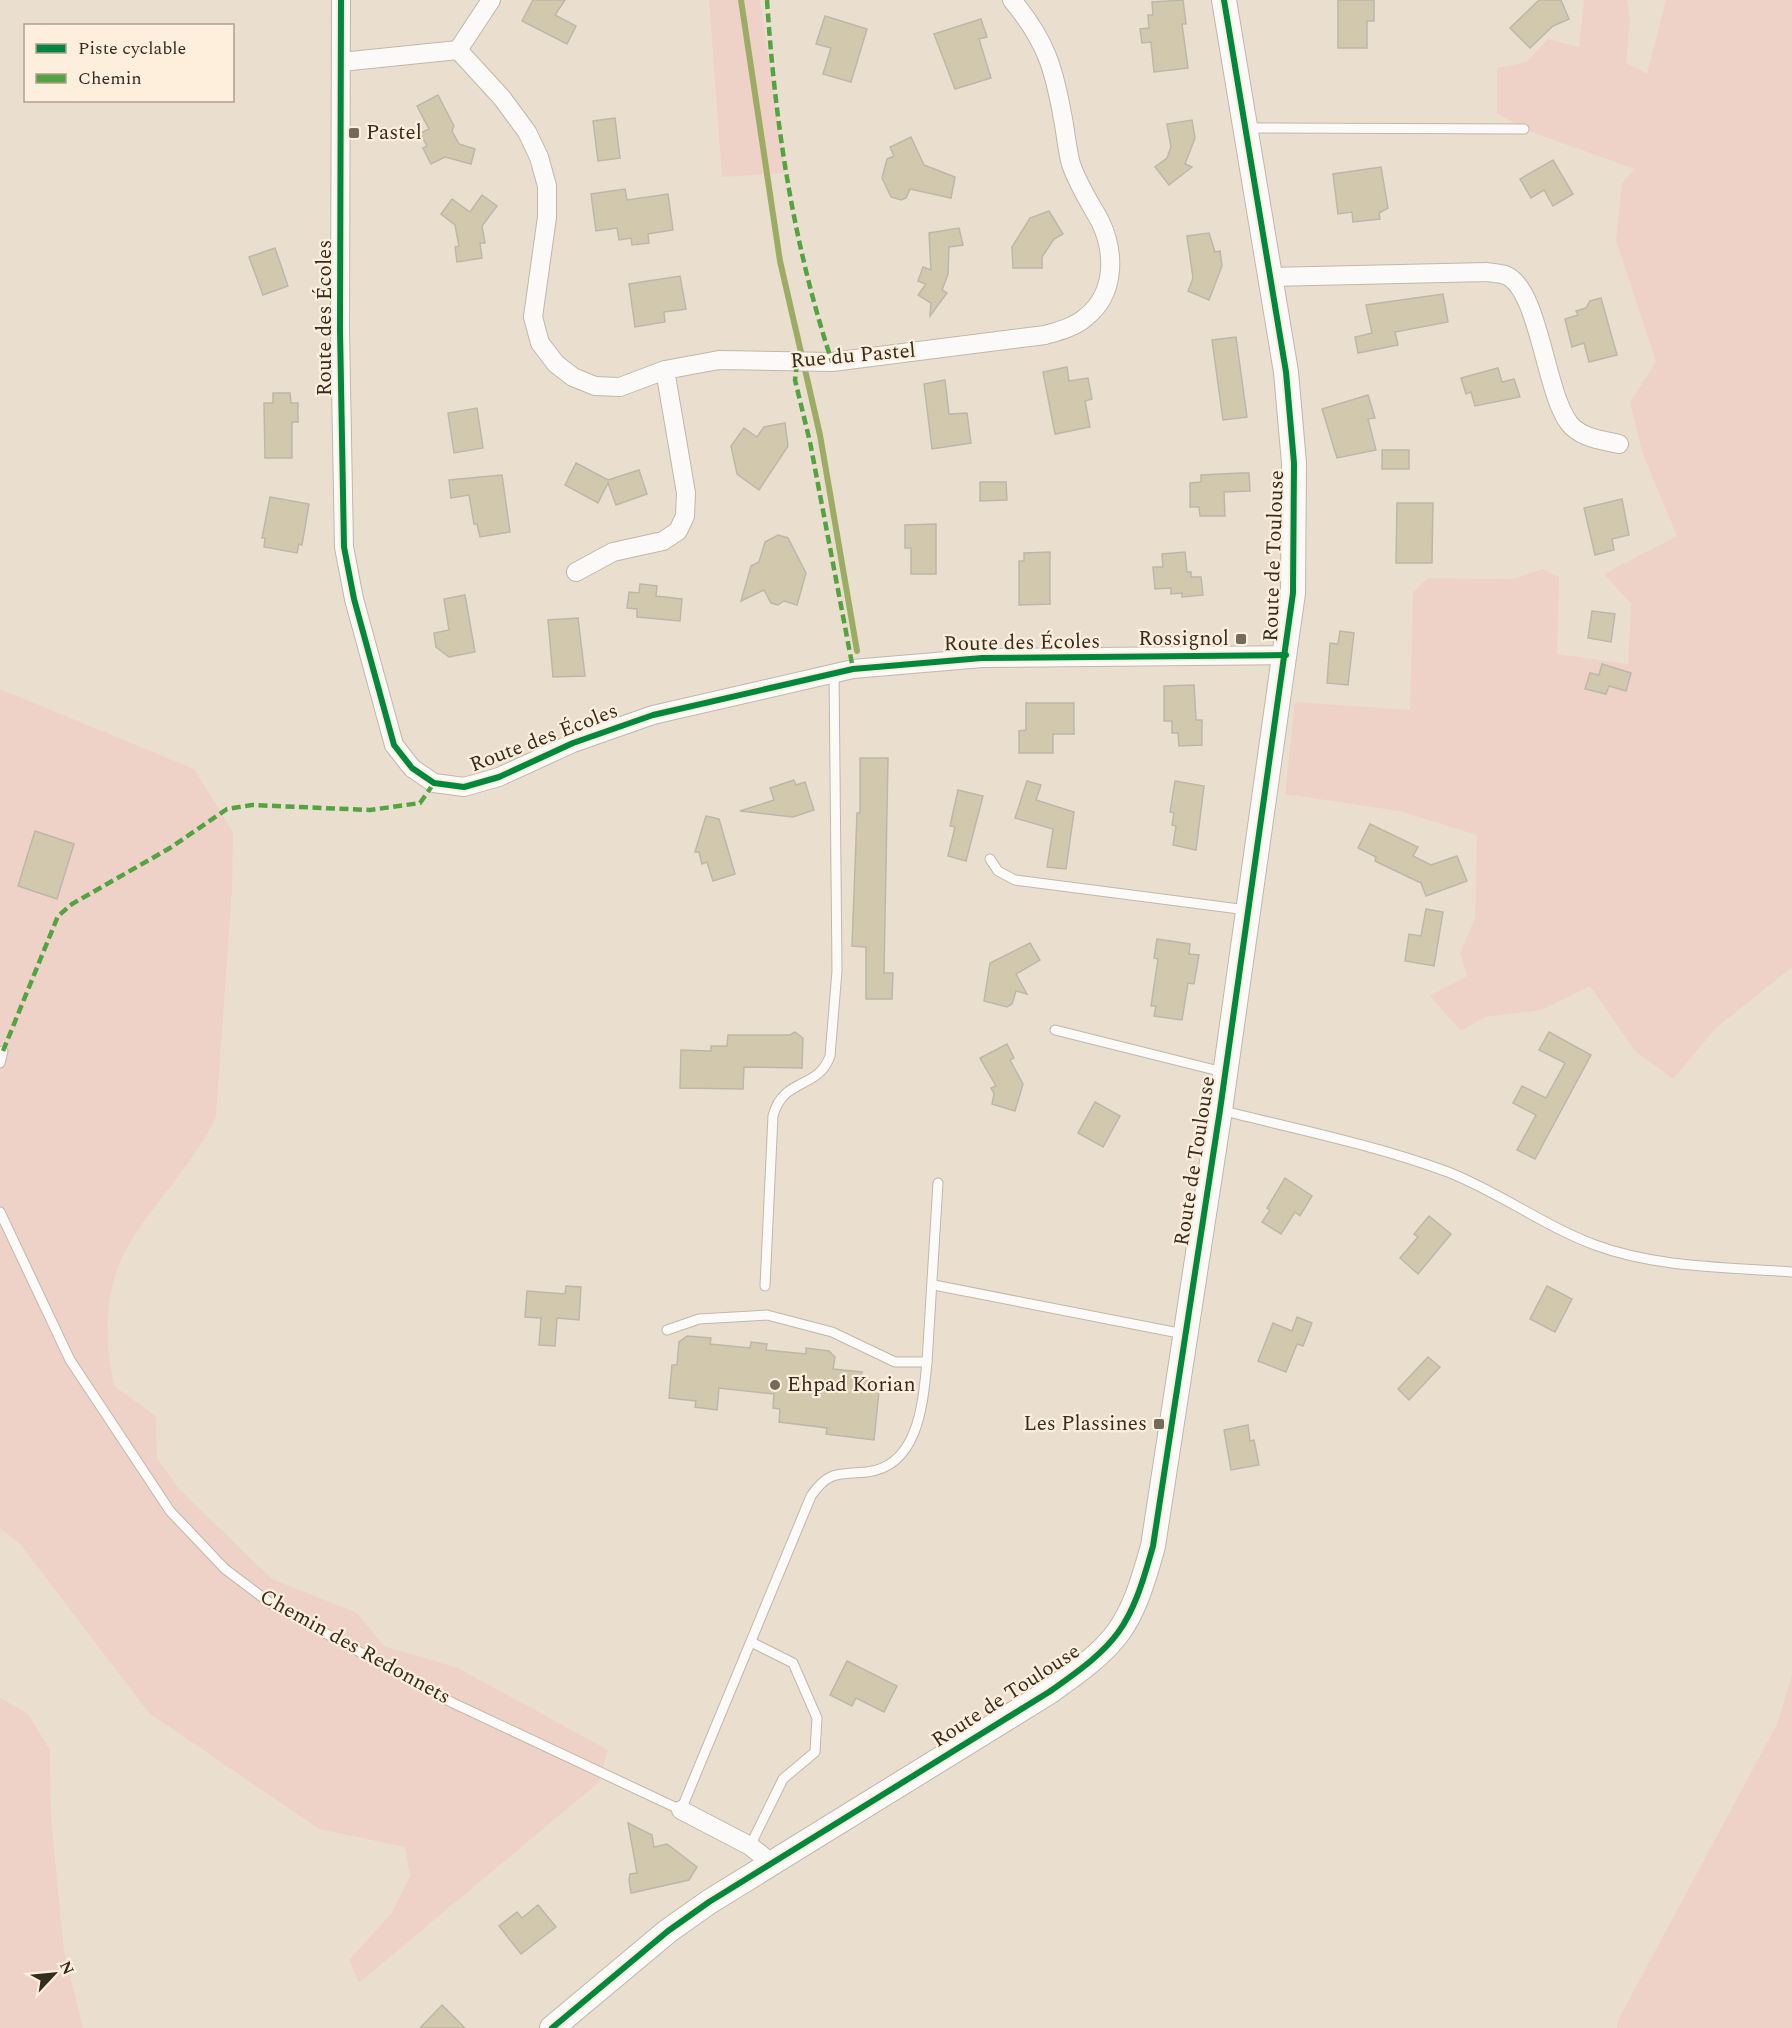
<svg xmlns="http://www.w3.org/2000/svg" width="1792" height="2028" font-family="Spectral,serif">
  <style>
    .green { fill: #eed2c7 }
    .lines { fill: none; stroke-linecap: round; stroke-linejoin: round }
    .stream { stroke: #9dac65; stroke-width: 6 }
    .building { fill: #d1c8ae; stroke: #bdb7a9; stroke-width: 1.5 }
    .lane-casing { stroke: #c0b7aa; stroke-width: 11 }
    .street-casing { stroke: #c0b7aa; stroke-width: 20 }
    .secondary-casing { stroke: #c0b7aa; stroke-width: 26 }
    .lane { stroke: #fcfaf8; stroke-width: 9 }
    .street { stroke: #fcfaf8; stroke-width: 18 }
    .secondary { stroke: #fcfaf8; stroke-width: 24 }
    .quiet { stroke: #53a441; stroke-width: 4.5; stroke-dasharray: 9 4.5; stroke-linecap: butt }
    .cycleway-casing { stroke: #fdefdc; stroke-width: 10 }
    .cycleway { stroke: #00873e; stroke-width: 6 }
    .poi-dot { fill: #746b5d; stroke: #fdefdc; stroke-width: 2 }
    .labels { text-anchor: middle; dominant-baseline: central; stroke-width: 4.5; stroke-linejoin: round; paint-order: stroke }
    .poi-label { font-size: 21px; fill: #352c20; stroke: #fdefdc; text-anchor: start }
    .street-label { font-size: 21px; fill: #352c20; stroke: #fdefdc }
  </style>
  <rect width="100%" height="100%" fill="#eadfce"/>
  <!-- green -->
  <g class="green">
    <polygon points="709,0 760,0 786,173 722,177"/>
    <polygon points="1584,0 1627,0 1630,21 1626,63 1647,74 1666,0 1792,0 1792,967 1716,1028 1673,1079 1635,1051 1590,986 1541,1010 1485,1017 1461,1031 1430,996 1467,976 1460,953 1475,918 1477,835 1399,811 1285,794 1295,702 1410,710 1413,593 1428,578 1512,579 1543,569 1559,577 1557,654 1628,664 1631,604 1604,574 1677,536 1642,452 1630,402 1656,362 1616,240 1622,183 1635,169 1528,131 1497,113 1497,68 1527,62 1548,39 1579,47"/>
    <path d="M0,689l194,80 39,63 -1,58 -16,227c-23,49 -64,86 -90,133 -23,42 -21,91 -12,136l42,30 1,42 20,29 95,92 85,34 27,33 74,22 150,82 -9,32 -240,201 -10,-23 42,-46 19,-38 -5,-29 -86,-18 -170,-116 -129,-169 -20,-16z"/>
    <polygon points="1792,1675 1792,2028 1617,2028 1618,2020 1777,1724"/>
    <polygon points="0,1698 28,1714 50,1750 51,1818 64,1951 83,2028 0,2028"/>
  </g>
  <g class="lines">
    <!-- stream -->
    <polyline class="stream" points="741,0 780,261 820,435 857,651"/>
  </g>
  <!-- building -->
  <g class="building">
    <polygon points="533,0 565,0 555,15 576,26 567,44 522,21"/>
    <polygon points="1183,0 1186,24 1182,24 1188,68 1154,72 1151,42 1142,43 1140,29 1149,28 1148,15 1153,15 1152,2"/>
    <polygon points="1338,0 1374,0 1374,21 1367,21 1367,48 1338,48"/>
    <polygon points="1539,0 1561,0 1569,19 1553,26 1530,48 1510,28"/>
    <polygon points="825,16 867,29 851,82 823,74 831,48 816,44"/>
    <polygon points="981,19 987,37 979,39 991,78 955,89 934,34"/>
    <polygon points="438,95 454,126 452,131 459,144 475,149 471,164 445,157 431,164 423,148 427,146 420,133 429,129 417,106"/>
    <polygon points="615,118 620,158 598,161 593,121"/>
    <polygon points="1192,120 1195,138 1185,164 1192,167 1169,185 1155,167 1167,158 1171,147 1167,124"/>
    <polygon points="911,137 924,165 955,177 951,198 910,189 906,198 901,200 891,197 882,178 887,159 894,156 890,147"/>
    <polygon points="1553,160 1573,194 1553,206 1544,190 1531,198 1520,179"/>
    <polygon points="1381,167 1388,208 1379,213 1380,219 1353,222 1352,212 1338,214 1333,174"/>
    <polygon points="625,189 627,200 668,194 673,230 648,234 649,243 632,245 631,238 619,240 617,228 596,231 591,194"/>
    <polygon points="482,195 497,206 482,226 485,243 480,243 482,258 457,262 455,247 459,246 455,225 441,214 452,199 470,212"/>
    <polygon points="1049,211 1063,234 1054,239 1042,257 1042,268 1013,268 1012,247 1030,218"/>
    <polygon points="959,228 963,245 949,247 948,274 942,290 947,293 930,316 931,303 918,295 926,284 918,281 923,267 931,270 929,233"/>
    <polygon points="1209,233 1215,252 1220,251 1222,266 1209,300 1188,291 1193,278 1187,236"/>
    <polygon points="275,248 288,286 263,295 249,257"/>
    <polygon points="680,276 686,309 664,312 665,322 635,327 629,284"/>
    <polygon points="1443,294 1448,322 1395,332 1398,345 1358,353 1355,337 1372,333 1366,305"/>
    <polygon points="1601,298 1617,355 1589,362 1584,343 1572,347 1565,319 1578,315 1576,311 1586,308 1590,301"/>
    <polygon points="1236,337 1247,417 1223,420 1212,340"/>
    <polygon points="1067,367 1069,381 1088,378 1092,399 1085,401 1090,427 1055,434 1043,372"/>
    <polygon points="1498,368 1502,382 1514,379 1520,397 1475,406 1471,392 1466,394 1461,378"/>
    <polygon points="945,380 949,414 967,413 971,443 932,449 924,384"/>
    <polygon points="273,393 290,393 291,403 298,403 298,422 292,422 292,458 265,458 264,403 273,403"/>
    <polygon points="1368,395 1375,418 1368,419 1376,450 1337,458 1322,409"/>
    <polygon points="477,408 483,448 454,453 448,413"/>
    <polygon points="785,423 788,446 759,490 737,474 731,446 744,428 757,437 764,427"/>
    <rect x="1382" y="450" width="27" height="19"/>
    <polygon points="576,463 608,480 639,470 647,494 616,505 608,483 598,503 565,485"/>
    <polygon points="1241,473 1249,473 1250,491 1224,492 1225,516 1200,516 1199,507 1190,507 1190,483 1201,482 1201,475"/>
    <polygon points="502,475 510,532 480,537 477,524 474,524 469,495 451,498 449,480"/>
    <polygon points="980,482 1006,482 1007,500 980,501"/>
    <polygon points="270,497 309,504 302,545 299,544 297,553 264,547 265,538 262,538"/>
    <polygon points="1622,499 1629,535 1612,539 1614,550 1595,555 1584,508"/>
    <polygon points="1397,503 1433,503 1432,563 1396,563"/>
    <polygon points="936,524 936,574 911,574 911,548 905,548 905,525"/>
    <polygon points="778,535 788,538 806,573 797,605 784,601 778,605 771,603 764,590 741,601 751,566 759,562 765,542"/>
    <polygon points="1050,552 1050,604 1019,605 1019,561 1024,561 1024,553"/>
    <polygon points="1185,552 1187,572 1191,572 1191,577 1201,577 1203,595 1182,597 1182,593 1171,594 1171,588 1155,589 1153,567 1163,567 1162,554"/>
    <polygon points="640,584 657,586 656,596 682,599 680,621 637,617 637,609 627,608 629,592 639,593"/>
    <polygon points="465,595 475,652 449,657 436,647 434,633 449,630 444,599"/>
    <polygon points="1592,611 1615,614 1611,642 1588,638"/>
    <polygon points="578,618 585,676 553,677 548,620"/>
    <polygon points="1340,631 1354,633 1348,685 1327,683 1330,643 1338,644"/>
    <polygon points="1602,664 1631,673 1626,691 1609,686 1606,694 1585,689 1590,673 1599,675"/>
    <polygon points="1194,685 1196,720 1202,720 1202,745 1179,746 1178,733 1172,733 1172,721 1164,721 1164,686"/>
    <polygon points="1026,703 1074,703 1074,734 1053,734 1053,753 1019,753 1019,731 1026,730"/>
    <polygon points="860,758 888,758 884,973 893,973 892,999 866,999 866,947 852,946 857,813 860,813"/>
    <polygon points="794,780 796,785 805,782 814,810 793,817 740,811 774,800 770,788"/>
    <polygon points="1027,781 1041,785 1036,800 1074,812 1066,869 1047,867 1053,829 1015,818"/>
    <polygon points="1175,781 1204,786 1196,850 1173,845 1176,826 1172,825 1174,813 1170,812"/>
    <polygon points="958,790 983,796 966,861 948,856 955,827 950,826"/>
    <polygon points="706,816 719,819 735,874 713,881 707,862 702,864 699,852 695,852"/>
    <polygon points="1370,824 1418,847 1413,856 1431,865 1457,856 1467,881 1426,896 1421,883 1375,861 1376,857 1358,848"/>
    <polygon points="35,831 74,844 57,899 18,886"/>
    <polygon points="1426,909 1443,912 1434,966 1405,961 1409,934 1421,936"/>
    <polygon points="1157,939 1190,944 1189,954 1199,955 1194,984 1188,983 1182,1020 1154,1016 1156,1006 1151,1006 1158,959 1154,958"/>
    <polygon points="1030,943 1040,960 1016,974 1027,994 1016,991 1012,1004 1007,1007 984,1001 990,963"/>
    <polygon points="795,1032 803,1038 802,1068 744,1067 743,1089 680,1088 681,1050 711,1051 711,1046 727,1046 728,1035 790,1035"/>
    <polygon points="1549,1032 1591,1055 1535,1159 1517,1150 1536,1115 1513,1103 1522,1086 1546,1098 1565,1063 1539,1050"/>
    <polygon points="1007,1044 1014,1058 1010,1060 1023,1084 1015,1111 992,1104 994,1094 991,1088 996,1086 980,1058"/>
    <polygon points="1095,1102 1120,1116 1103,1147 1078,1133"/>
    <polygon points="1285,1178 1312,1196 1300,1216 1295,1212 1281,1234 1262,1222 1270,1210 1267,1208"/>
    <polygon points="1429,1216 1451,1234 1418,1274 1400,1258 1418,1237 1414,1234"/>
    <polygon points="566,1286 581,1287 579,1320 557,1318 555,1346 539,1345 541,1318 525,1317 527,1291 565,1294"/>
    <polygon points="1547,1286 1572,1299 1555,1332 1530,1319"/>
    <polygon points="1297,1317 1312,1323 1303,1346 1297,1344 1286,1372 1258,1361 1273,1323 1292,1331"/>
    <polygon points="687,1336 711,1338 710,1344 750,1348 751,1342 767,1344 766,1350 806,1354 806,1348 829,1351 835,1357 833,1369 862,1372 861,1380 880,1382 874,1440 826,1434 827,1428 779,1422 780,1409 773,1408 774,1394 719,1388 717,1410 695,1407 696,1401 669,1398 672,1365 677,1365 679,1342"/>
    <polygon points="1428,1357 1440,1367 1409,1400 1398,1389"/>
    <polygon points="1248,1425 1250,1441 1254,1440 1259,1465 1231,1470 1224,1430"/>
    <polygon points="847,1661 897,1686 884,1712 856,1698 852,1706 830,1695"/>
    <polygon points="628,1823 652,1835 654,1847 667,1844 697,1867 689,1880 631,1893 629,1880 630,1874 637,1873"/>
    <polygon points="538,1905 556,1927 521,1954 499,1926 517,1912 522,1918"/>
    <polygon points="442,2005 465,2028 420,2028"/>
  </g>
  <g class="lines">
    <defs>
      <g id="lane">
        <polyline points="1247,128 1524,129"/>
        <polyline points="990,859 998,871 1015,880 1247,910"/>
        <polyline points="1055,1030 1223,1072"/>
        <polyline points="0,1063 3,1051"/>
        <path d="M1220,1110c76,19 155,35 228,62 51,20 96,54 147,73 62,23 132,22 197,27"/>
        <path d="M0,1212l70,148 100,151 55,58 45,34 183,100 228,107 130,-314c18,-26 27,-21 56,-24 52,-6 56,-70 60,-110"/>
        <polyline points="934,1285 1184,1334"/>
        <path d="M765,1286l8,-170c10,-39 45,-26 57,-60l7,-85 -3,-299"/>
        <polyline points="667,1330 699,1319 767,1315 832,1332 895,1362 927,1362 938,1183"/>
        <polyline points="750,1846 783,1779 815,1752 817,1718 793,1663 751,1642"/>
      </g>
      <g id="street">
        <polyline points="341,0 340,330 344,547 354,599 394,745 412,768 434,783 464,787 499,777 573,743 653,715 853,669 982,658 1286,655"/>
        <path d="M458,50l44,48 25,34 12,25 8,29v31l-14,100 7,26 16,21 17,13 22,9 25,1 45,-17 54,-10 113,2 213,-27c14,-4 30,-8 41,-18 30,-24 29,-65 14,-96 -10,-18 -22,-36 -29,-57 -4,-14 -5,-30 -8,-45 -9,-51 -17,-78 -51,-119"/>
        <polyline points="341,62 458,50 491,0"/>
        <path d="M1270,277l217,-5c5,1 12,1 18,3 34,12 40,117 64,148 11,15 33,17 50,21"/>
        <polyline points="576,572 613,552 663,541 678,531 685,516 686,493 665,370"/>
        <polyline points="681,1810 750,1846 770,1862"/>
      </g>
      <path id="secondary" d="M552,2028l116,-97 41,-29 340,-210c70,-49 81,-63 104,-146l67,-436 73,-517 1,-130 -8,-91 -62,-372"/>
    </defs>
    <!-- lane casing -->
    <use href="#lane" class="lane-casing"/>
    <!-- street casing -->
    <use href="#street" class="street-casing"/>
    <!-- secondary casing -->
    <use href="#secondary" class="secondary-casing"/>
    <!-- lane -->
    <use href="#lane" class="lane"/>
    <!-- street -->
    <use href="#street" class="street"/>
    <!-- secondary -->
    <use href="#secondary" class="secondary"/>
    <!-- quiet -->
    <g class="quiet">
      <path d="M767,0c8,123 26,244 65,362"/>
      <polyline points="797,363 795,380 810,442 853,669"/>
      <polyline points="3,1051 58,916 72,904 170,848 227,809 252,805 370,810 420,803 434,783"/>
    </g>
    <defs>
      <g id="cycleway">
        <polyline points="341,0 340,330 344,547 354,599 394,745 412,768 434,783 464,787 499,777 573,743 653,715 853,669 982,658 1286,655"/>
        <path d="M552,2028l116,-97 41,-29 340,-210c70,-49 81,-63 104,-146l67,-436 73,-517 1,-130 -8,-91 -62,-372"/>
      </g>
    </defs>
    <!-- cycleway casing -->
    <use href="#cycleway" class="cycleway-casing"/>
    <!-- cycleway -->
    <use href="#cycleway" class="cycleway"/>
  </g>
  <!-- markers -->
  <g class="poi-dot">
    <rect x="348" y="127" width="12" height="12" rx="3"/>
    <rect x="1235" y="633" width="12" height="12" rx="3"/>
    <circle cx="775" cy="1385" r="6"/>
    <rect x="1153" y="1418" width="12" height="12" rx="3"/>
  </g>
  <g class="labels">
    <!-- poi labels -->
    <g class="poi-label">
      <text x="366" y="133">Pastel</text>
      <text x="1229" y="639" text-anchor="end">Rossignol</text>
      <text x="787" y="1385">Ehpad Korian</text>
      <text x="1147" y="1424" text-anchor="end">Les Plassines</text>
    </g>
    <!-- street labels -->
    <g class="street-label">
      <text transform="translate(325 318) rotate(-90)">Route des Écoles</text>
      <text transform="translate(853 356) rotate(-5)">Rue du Pastel</text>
      <text transform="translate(1274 556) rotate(-88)">Route de Toulouse</text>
      <text transform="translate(1022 643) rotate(-1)">Route des Écoles</text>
      <text transform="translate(544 738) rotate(-21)">Route des Écoles</text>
      <text transform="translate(1195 1161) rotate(-81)">Route de Toulouse</text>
      <text transform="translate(355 1647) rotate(29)">Chemin des Redonnets</text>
      <text transform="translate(1006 1696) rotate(-33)">Route de Toulouse</text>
    </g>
  </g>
  <!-- legend -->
  <rect x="24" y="24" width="210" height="78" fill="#fdefdc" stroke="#ada191" stroke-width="1.5"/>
  <rect x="36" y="44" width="30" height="9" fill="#00873e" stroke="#ada191" stroke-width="1.5"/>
  <text x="78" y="54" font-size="18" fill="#352c20">Piste cyclable</text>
  <rect x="36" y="74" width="30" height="9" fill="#53a441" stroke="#ada191" stroke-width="1.5"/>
  <text x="78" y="84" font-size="18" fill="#352c20">Chemin</text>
  <!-- north arrow -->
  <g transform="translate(54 1974) rotate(64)" stroke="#fdefdc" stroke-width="4.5" paint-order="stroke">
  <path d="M0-4.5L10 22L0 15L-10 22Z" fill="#352c20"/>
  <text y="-9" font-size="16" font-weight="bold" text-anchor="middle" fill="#352c20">N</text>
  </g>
</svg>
